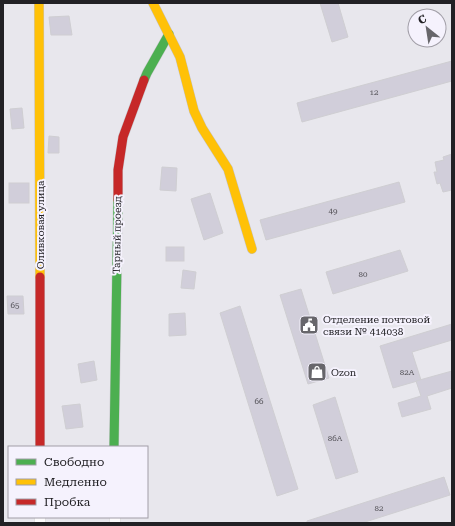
<svg xmlns="http://www.w3.org/2000/svg" width="455" height="526" font-family="'Roboto Serif',serif">
  <style>
    .building { fill: #d1ceda; stroke: #cfced2 }
    .lines { fill: none; stroke-linecap: round; stroke-linejoin: round }
    .street-casing { stroke: #c5c4c9; stroke-width: 12 }
    .fast-casing { stroke: #c5c4c9; stroke-width: 10 }
    .slow-casing { stroke: #c5c4c9; stroke-width: 10 }
    .jam-casing { stroke: #c5c4c9; stroke-width: 10 }
    .street { stroke: #fcfbfc; stroke-width: 11 }
    .fast { stroke: #4caf50; stroke-width: 9 }
    .slow { stroke: #ffc107; stroke-width: 9 }
    .jam { stroke: #c62828; stroke-width: 9 }
    .labels { text-anchor: middle; dominant-baseline: central; stroke-width: 4; stroke-linejoin: round; paint-order: stroke }
    .number-label { font-size: 8px; fill: #525056 }
    .street-label { font-size: 10px; fill: #222125; stroke: #f5f2fd }
    .poi-label { font-size: 10px; fill: #222125; stroke: #f5f2fd; text-anchor: start }
  </style>
  <rect width="100%" height="100%" fill="#e8e7ed"/>
  <!-- building -->
  <g class="building">
    <polygon points="320,3 338,3 348,37 332,42"/>
    <polygon points="69,16 72,35 51,35 49,17"/>
    <polygon points="452,61 452,81 302,122 297,103"/>
    <polygon points="22,108 24,128 12,129 10,109"/>
    <polygon points="49,136 59,137 59,153 48,153"/>
    <polygon points="452,154 452,190 443,192 440,183 437,184 434,172 437,172 435,162 444,160 443,157"/>
    <polygon points="162,167 177,168 176,191 160,190"/>
    <polygon points="399,182 405,202 266,240 260,220"/>
    <rect x="9" y="183" width="20" height="20"/>
    <polygon points="210,193 223,233 204,240 191,199"/>
    <rect x="166" y="247" width="18" height="14"/>
    <polygon points="400,250 408,271 333,294 326,272"/>
    <polygon points="183,270 196,272 194,289 181,288"/>
    <polygon points="301,289 329,378 308,384 280,295"/>
    <polygon points="7,296 23,296 24,314 8,314"/>
    <polygon points="240,306 298,489 277,496 220,313"/>
    <polygon points="185,313 186,335 169,336 169,314"/>
    <polygon points="452,324 452,340 412,352 421,380 393,388 380,346"/>
    <polygon points="94,361 97,380 81,383 78,364"/>
    <polygon points="452,371 452,388 427,396 431,409 402,417 398,403 421,396 416,381"/>
    <polygon points="335,397 358,472 336,479 313,405"/>
    <polygon points="80,404 83,427 66,429 62,406"/>
    <polygon points="444,477 450,495 362,523 307,523 307,521"/>
  </g>
  <g class="lines">
    <defs>
      <g id="street">
        <polyline points="40,517 40,523"/>
        <polyline points="115,517 115,523"/>
      </g>
      <g id="fast">
        <polyline points="144,80 147,73 169,34"/>
        <polyline points="114,447 118,200"/>
      </g>
      <g id="slow">
        <polyline points="39,3 40,277"/>
        <polyline points="153,3 180,57 194,111 202,128 228,169 252,249"/>
      </g>
      <g id="jam">
        <polyline points="118,200 118,170 123,137 144,80"/>
        <polyline points="40,277 40,447"/>
      </g>
    </defs>
    <!-- street casing -->
    <use href="#street" class="street-casing"/>
    <!-- fast casing -->
    <use href="#fast" class="fast-casing"/>
    <!-- slow casing -->
    <use href="#slow" class="slow-casing"/>
    <!-- jam casing -->
    <use href="#jam" class="jam-casing"/>
    <!-- street -->
    <use href="#street" class="street"/>
    <!-- fast -->
    <use href="#fast" class="fast"/>
    <!-- slow -->
    <use href="#slow" class="slow"/>
    <!-- jam -->
    <use href="#jam" class="jam"/>
  </g>
  <!-- icons -->
  <defs>
    <symbol id="civic-square" viewBox="-11 -11 22 22"><rect x="-9" y="-9" width="18" height="18" rx="4" fill="#67666b" stroke="#f5f2fd"/><path d="M-.6-6.5H3V-4.5H.6V-3L4-1V1h2V6H-6V1h2V-1L-.6-3ZM-1.2 2.5V6h2.4V2.5Z" fill="#fff"/></symbol>
    <symbol id="shop-square" viewBox="-11 -11 22 22"><rect x="-9" y="-9" width="18" height="18" rx="4" fill="#67666b" stroke="#f5f2fd"/><path d="M-5-2.5h2.3a2.7 3.5 0 0 1 5.4 0H5L5.5 6h-11ZM-1.5-2.5h3a1.5 2.3 0 0 0-3 0Z" fill="#fff"/></symbol>
  </defs>
  <g fill-rule="evenodd">
    <use href="#civic-square" x="298" y="314" width="22" height="22"/>
    <use href="#shop-square" x="306" y="361" width="22" height="22"/>
  </g>
  <g class="labels">
    <!-- number labels -->
    <g class="number-label">
      <text x="374" y="92">12</text>
      <text x="333" y="211">49</text>
      <text x="363" y="274">80</text>
      <text x="15" y="305">65</text>
      <text x="407" y="372">82А</text>
      <text x="259" y="401">66</text>
      <text x="335" y="438">86А</text>
      <text x="379" y="508">82</text>
    </g>
    <!-- street labels -->
    <g class="street-label">
      <text transform="translate(40 225) rotate(-90)">Оливковая улица</text>
      <text transform="translate(117 235) rotate(-89)">Тарный проезд</text>
    </g>
    <!-- poi labels -->
    <g class="poi-label">
      <text x="323" y="319">Отделение почтовой<tspan x="323" dy="12">связи № 414038</tspan></text>
      <text x="331" y="372">Ozon</text>
    </g>
  </g>
  <!-- border -->
  <rect width="455" height="526" fill="none" stroke="#222125" stroke-width="8"/>
  <!-- legend -->
  <rect x="8" y="446" width="140" height="72" fill="#f5f2fd" stroke="#a19ea7"/>
  <rect x="16" y="459" width="20" height="6" fill="#4caf50" stroke="#a19ea7"/>
  <text x="44" y="466" font-size="12" fill="#222125">Свободно</text>
  <rect x="16" y="479" width="20" height="6" fill="#ffc107" stroke="#a19ea7"/>
  <text x="44" y="486" font-size="12" fill="#222125">Медленно</text>
  <rect x="16" y="499" width="20" height="6" fill="#c62828" stroke="#a19ea7"/>
  <text x="44" y="506" font-size="12" fill="#222125">Пробка</text>
  <!-- north arrow -->
  <g transform="translate(427 28) rotate(330)"><circle r="19" fill="#f5f2fd" stroke="#a19ea7"/>
  <path d="M0-3L7 15L0 10L-7 15Z" fill="#67666b"/>
  <text y="-6" font-size="11" font-weight="bold" text-anchor="middle" fill="#222125">С</text>
  </g>
</svg>
